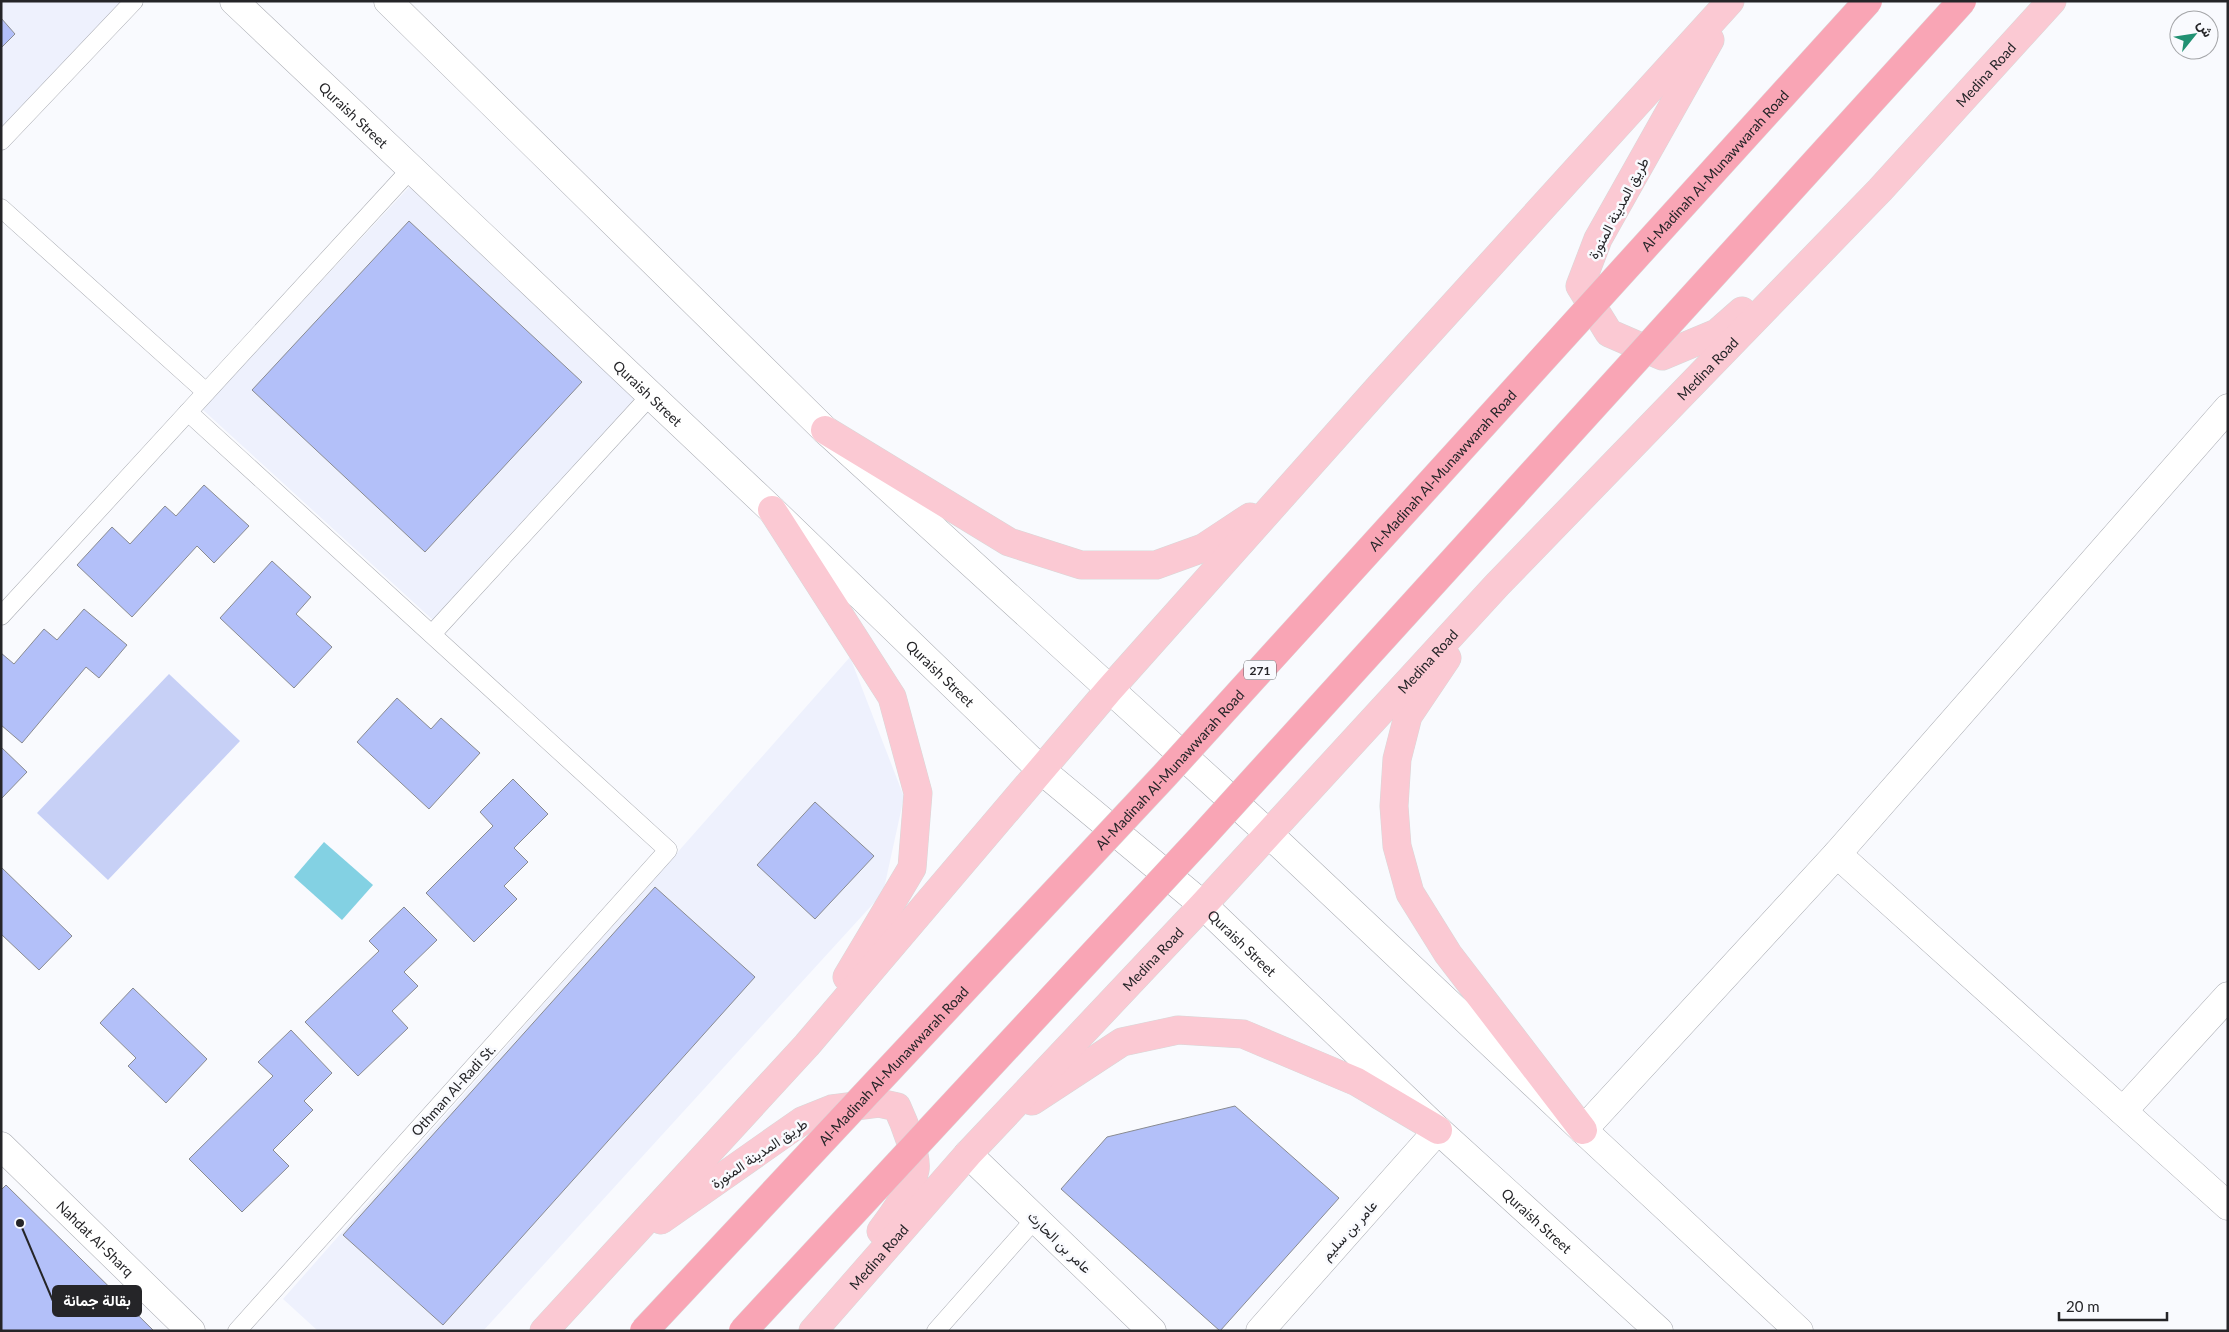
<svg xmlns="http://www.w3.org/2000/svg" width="2229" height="1332" font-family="Lato,Vazirmatn,sans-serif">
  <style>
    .built { fill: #eef1fd }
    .green { fill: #c7d0f6 }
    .water { fill: #83d1e3 }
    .building { fill: #b3c0f9; stroke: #898b91 }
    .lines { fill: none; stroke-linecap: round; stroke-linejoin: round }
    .lane-casing { stroke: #a9abb2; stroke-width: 19 }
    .street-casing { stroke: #a9abb2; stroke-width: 29 }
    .secondary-casing { stroke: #a9abb2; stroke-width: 29 }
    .primary-casing { stroke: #d8d8d8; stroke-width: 29 }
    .lane { stroke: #fff; stroke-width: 18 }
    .street { stroke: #fff; stroke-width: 28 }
    .secondary { stroke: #fff; stroke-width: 28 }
    .primary { stroke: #fbc9d3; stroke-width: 28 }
    .highway-bridge-casing { stroke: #d8d8d8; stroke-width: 29; stroke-linecap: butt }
    .highway-bridge { stroke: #f9a5b5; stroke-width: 28 }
    .labels { text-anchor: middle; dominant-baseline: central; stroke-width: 5; stroke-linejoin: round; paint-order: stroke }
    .shield { fill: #f9fafe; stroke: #656568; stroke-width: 1 }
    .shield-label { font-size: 12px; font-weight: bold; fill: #252528 }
    .street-label { font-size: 14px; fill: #252528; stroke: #f9fafe }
    .leader { fill: none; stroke: #252528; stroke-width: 2 }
    .callout-dot { fill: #252528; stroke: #f9fafe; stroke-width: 2 }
    .callout { fill: #252528; stroke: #252528; stroke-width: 2 }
    .callout-label { font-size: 15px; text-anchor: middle; font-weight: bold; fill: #fff }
  </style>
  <rect width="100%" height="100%" fill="#f9fafe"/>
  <!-- built -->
  <g class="built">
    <polygon points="1,1 123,1 1,129"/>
    <polygon points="412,184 638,395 434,621 202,409"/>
    <polygon points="850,657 904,797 883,893 483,1331 318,1331 283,1299"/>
  </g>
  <!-- green -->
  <polygon class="green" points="169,674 240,741 108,880 37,813"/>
  <!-- water -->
  <polygon class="water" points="324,842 373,885 342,920 294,877"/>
  <!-- building -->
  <g class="building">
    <polygon points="1,18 15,34 1,48"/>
    <polygon points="409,221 582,382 425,552 252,390"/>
    <polygon points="204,485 249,526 214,563 197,546 132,617 77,565 112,527 130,544 165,506 176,516"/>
    <polygon points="272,561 311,597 296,614 332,647 294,688 220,618"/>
    <polygon points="84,609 127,645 99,678 86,667 22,743 1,725 1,653 14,664 44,629 57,640"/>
    <polygon points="397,698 431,729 441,718 480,753 429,809 357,742"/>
    <polygon points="1,747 27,772 1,799"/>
    <polygon points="513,779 548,814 514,848 528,862 504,886 517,899 474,942 426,893 493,826 480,812"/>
    <polygon points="815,802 874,856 815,919 757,865"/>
    <polygon points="1,867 72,936 39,970 1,934"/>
    <polygon points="655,887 755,977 443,1325 343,1235"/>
    <polygon points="404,907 437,940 404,972 418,986 392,1011 408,1028 358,1076 305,1022 379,951 369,941"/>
    <polygon points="133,988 207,1059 166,1103 128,1066 136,1058 100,1023"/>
    <polygon points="291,1030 332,1073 304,1101 313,1110 273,1150 289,1166 242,1212 189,1159 273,1076 258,1062"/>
    <polygon points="1235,1106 1339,1198 1220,1331 1061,1189 1107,1137"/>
    <polygon points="6,1185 154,1331 3,1331 1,1329 1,1190"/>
  </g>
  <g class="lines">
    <defs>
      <g id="lane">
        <polyline points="1,141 134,1"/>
        <polyline points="1,208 206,392"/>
        <polyline points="188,412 668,850 237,1331"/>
        <polyline points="1,616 410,170"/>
        <polyline points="432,634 650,396"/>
        <polyline points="936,1331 1035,1219"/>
      </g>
      <g id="street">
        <polyline points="1837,854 2228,1206"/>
        <polyline points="2123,1111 2228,996"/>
        <polyline points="1583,1130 1837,854 2228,408"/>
        <polyline points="968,1154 1152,1331"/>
        <polyline points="1260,1331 1438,1130"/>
      </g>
      <g id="secondary">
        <path id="s1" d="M234,1l538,509 268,259 163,136 235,225 221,201"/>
        <polyline points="388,1 825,430 1268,833 1583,1130 1799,1331"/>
        <path id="s2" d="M1,1146l190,185"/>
      </g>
      <g id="primary">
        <polyline points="1710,40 1598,239 1580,286 1609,333 1662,356 1717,333 1742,311"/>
        <polyline points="825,430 1009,542 1081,565 1156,565 1203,548 1250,517"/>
        <polyline points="772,510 892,697 918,793 912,868 847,977"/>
        <polyline points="1447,658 1408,716 1397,759 1394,806 1397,846 1410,893 1448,954 1583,1130"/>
        <polyline points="1032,1101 1122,1042 1178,1030 1243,1034 1357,1082 1438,1130"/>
        <path d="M661,1220l141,-99 30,-12 47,-6 18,4c6,13 21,49 18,63 -4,21 -22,45 -34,61"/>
        <polyline points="544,1331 807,1045 1109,690 1381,385 1730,1"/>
        <path id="s3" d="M813,1331l155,-177 235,-249 294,-320 383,-395 172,-189"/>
      </g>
    </defs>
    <!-- lane casing -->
    <use href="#lane" class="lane-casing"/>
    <!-- street casing -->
    <use href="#street" class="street-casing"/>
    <!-- secondary casing -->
    <use href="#secondary" class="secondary-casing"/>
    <!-- primary casing -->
    <use href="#primary" class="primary-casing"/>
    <!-- lane -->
    <use href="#lane" class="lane"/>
    <!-- street -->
    <use href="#street" class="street"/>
    <!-- secondary -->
    <use href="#secondary" class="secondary"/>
    <!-- primary -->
    <use href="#primary" class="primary"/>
    <defs>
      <g id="highway-bridge">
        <path id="s4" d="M644,1331l520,-555 704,-775"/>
        <polyline points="743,1331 1202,837 1962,1"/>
      </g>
    </defs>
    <!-- highway-bridge casing -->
    <use href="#highway-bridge" class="highway-bridge-casing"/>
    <!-- highway-bridge -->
    <use href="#highway-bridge" class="highway-bridge"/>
  </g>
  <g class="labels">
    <!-- shield labels -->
    <rect class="shield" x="1244" y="660.5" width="32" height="19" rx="4"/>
    <g class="shield-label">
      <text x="1260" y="670">271</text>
    </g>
    <!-- street labels -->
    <g class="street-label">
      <text stroke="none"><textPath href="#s3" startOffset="1719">Medina Road</textPath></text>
      <text stroke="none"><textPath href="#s1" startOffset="165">Quraish Street</textPath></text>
      <text stroke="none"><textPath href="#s4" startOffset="1579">Al-Madinah Al-Munawwarah Road</textPath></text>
      <text transform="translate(1618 208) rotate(-62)">طريق المدينة المنورة</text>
      <text stroke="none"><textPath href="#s3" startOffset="1314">Medina Road</textPath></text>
      <text stroke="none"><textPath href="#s1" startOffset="570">Quraish Street</textPath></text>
      <text stroke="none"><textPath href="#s4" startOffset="1174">Al-Madinah Al-Munawwarah Road</textPath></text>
      <text stroke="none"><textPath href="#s3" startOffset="909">Medina Road</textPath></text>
      <text stroke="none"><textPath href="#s1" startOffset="975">Quraish Street</textPath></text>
      <text stroke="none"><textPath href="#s4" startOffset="769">Al-Madinah Al-Munawwarah Road</textPath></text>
      <text stroke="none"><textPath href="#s1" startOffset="1380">Quraish Street</textPath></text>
      <text stroke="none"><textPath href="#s3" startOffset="504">Medina Road</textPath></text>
      <text stroke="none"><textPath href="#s4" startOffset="364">Al-Madinah Al-Munawwarah Road</textPath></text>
      <text transform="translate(453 1090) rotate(-48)">Othman Al-Radi St.</text>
      <text transform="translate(759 1153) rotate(-34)">طريق المدينة المنورة</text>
      <text stroke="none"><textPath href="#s1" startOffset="1785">Quraish Street</textPath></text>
      <text transform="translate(1349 1230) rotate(-48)">عامر بن سليم</text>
      <text stroke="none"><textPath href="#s2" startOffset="132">Nahdat Al-Sharq</textPath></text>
      <text transform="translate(1060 1242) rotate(44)">عامر بن الحارث</text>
      <text stroke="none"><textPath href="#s3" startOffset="99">Medina Road</textPath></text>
    </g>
  </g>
  <!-- callouts -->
  <path class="leader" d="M20 1223L53 1301"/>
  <circle class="callout-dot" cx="20" cy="1223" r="5"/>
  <rect class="callout" x="53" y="1286" width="88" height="30" rx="5"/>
  <g class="callout-label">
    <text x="97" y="1306">بقالة جمانة</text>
  </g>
  <!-- border -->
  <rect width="2229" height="1332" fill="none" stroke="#252528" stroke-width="5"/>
  <!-- north arrow -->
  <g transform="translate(2194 35) rotate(60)"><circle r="24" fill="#f9fafe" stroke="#a4a5a8"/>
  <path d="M0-4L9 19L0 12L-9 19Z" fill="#219173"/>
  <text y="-8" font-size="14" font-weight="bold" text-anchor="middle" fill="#252528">ش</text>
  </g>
  <!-- scale -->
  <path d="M2059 1312v8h108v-8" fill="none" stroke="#252528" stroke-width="2.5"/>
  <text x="2066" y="1312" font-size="15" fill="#252528" stroke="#f9fafe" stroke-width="4" paint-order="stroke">20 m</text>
</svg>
